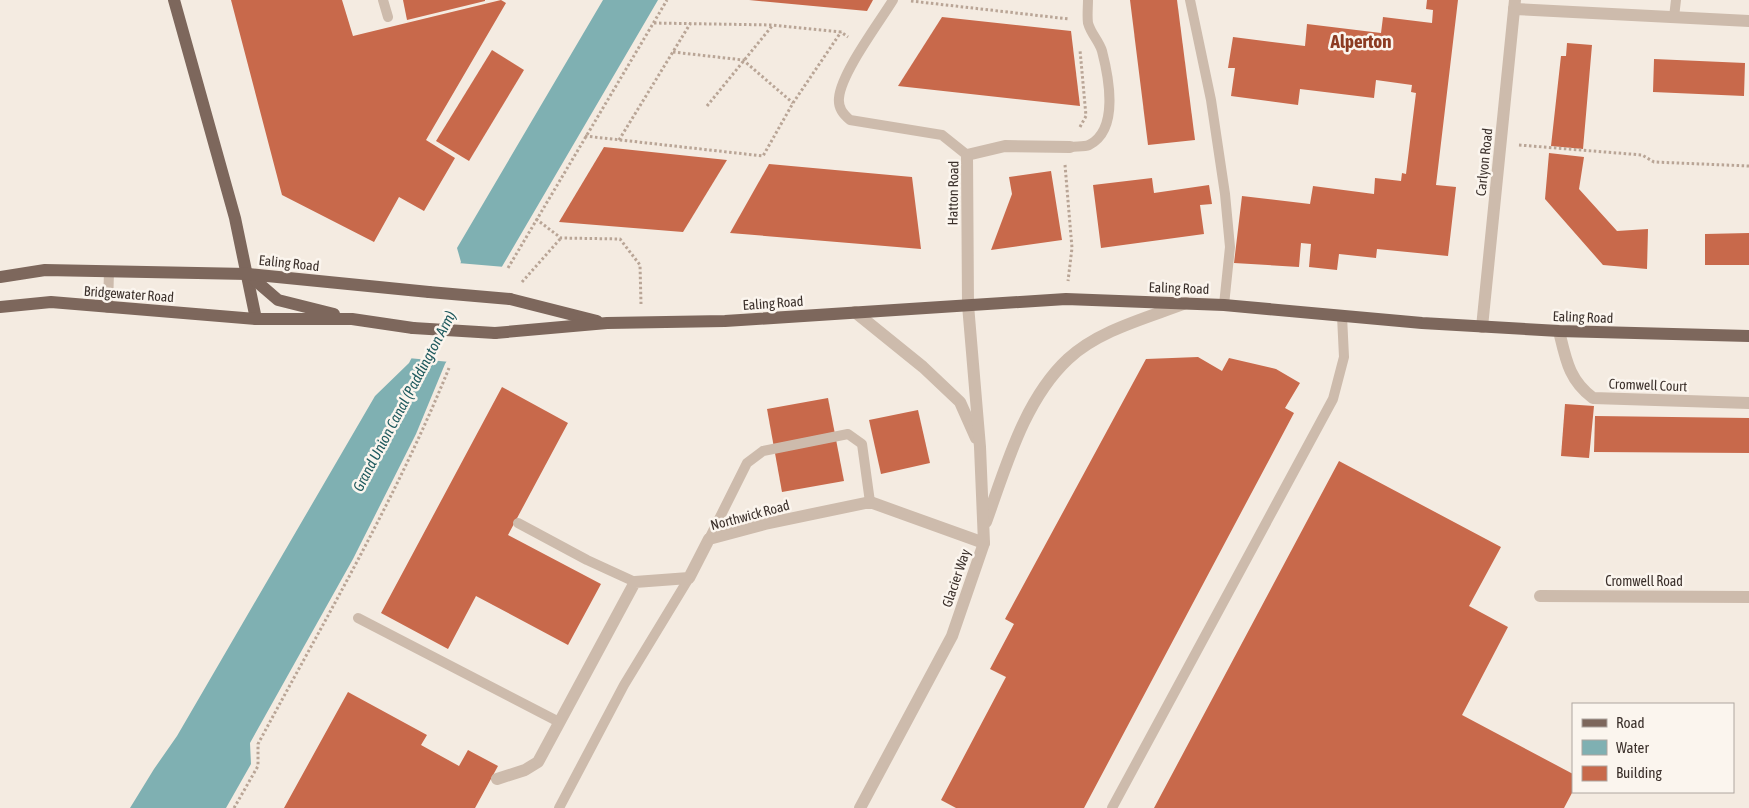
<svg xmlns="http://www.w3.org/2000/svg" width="1749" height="808" font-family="'Asap Condensed',sans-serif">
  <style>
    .water { fill: #7fb0b2 }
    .pier { fill: #f4ebe1 }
    .building { fill: #c8694b }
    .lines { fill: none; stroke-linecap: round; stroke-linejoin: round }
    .path { stroke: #b9a596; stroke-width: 3; stroke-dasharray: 2.5 2.5; stroke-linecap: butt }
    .service { stroke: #cdbbac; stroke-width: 10 }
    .minor { stroke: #cdbbac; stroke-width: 12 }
    .primary { stroke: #7d675c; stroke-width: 12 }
    .primary-bridge { stroke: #7d675c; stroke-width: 12 }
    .labels { text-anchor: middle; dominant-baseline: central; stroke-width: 5; stroke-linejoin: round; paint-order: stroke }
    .street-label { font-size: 14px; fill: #3b302b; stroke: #fbf5ee }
    .water-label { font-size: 15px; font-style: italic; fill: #1f5a5e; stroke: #fbf5ee }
    .district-label { font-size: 19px; font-weight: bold; fill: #8c3b22; stroke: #fbf5ee }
  </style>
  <rect width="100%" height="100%" fill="#f4ebe1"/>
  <!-- water -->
  <polygon class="water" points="603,0 658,0 445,364 416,434 353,559 250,743 251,764 226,808 130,808 154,769 177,736 375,396 409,363 461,262 457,248"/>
  <!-- pier -->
  <polygon class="pier" points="458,263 505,267 450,362 408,358"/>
  <!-- building -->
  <g class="building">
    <polygon points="231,0 342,0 353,36 501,0 506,3 426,140 455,158 424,211 399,197 374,242 282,195"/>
    <polygon points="403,0 485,0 485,1 407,20"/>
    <polygon points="749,0 873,0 867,11"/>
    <polygon points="1130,0 1177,0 1195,140 1148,145"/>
    <polygon points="1427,0 1458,0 1436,185 1456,187 1448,256 1377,249 1376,258 1339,254 1337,270 1309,267 1311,244 1301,243 1299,267 1234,263 1242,196 1310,204 1313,186 1374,194 1375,178 1401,181 1402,173 1406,174 1416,93 1411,92 1412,85 1376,80 1374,98 1300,89 1298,105 1231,96 1235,68 1228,68 1233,37 1305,46 1307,24 1381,33 1383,17 1432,23 1433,10 1426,9"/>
    <polygon points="942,17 1071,31 1080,106 898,86"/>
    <polygon points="1567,43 1592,45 1583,149 1551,146 1561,56 1566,56"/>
    <polygon points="492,50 524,70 469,161 436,141"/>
    <polygon points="1654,59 1745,63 1744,96 1653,92"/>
    <polygon points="604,147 727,160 683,232 559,222"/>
    <polygon points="1549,153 1584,157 1579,189 1617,231 1648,229 1647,269 1603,265 1545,199"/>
    <polygon points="769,164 912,177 921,249 730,233"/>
    <polygon points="1051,171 1062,240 991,250 1012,194 1009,177"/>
    <polygon points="1152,178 1154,193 1209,185 1212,204 1200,205 1204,234 1101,248 1093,185"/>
    <polygon points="1749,233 1749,265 1705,265 1705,234"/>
    <polygon points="1198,357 1222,371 1229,358 1276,369 1300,383 1285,408 1294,413 1084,808 956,808 941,800 1006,677 990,669 1014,624 1005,619 1146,359"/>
    <polygon points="502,387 568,423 508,535 601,584 568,645 476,596 448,649 381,613"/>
    <polygon points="828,398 844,481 782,492 767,409"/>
    <polygon points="1565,404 1594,406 1589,458 1561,456"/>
    <polygon points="918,410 930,463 881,474 869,420"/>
    <polygon points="1595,416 1749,418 1749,453 1594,452"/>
    <polygon points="1339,461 1501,547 1469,606 1508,627 1462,715 1573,774 1573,791 1564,808 1154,808"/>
    <polygon points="348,692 427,735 421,745 459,766 468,750 498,766 475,808 284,808"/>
  </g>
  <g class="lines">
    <!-- path -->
    <g class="path">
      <polyline points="911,1 1069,19"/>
      <polyline points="654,23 772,25 841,32 848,37"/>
      <polyline points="673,52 743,60 793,103"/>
      <polyline points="707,106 772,26"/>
      <polyline points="1080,127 1086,116 1080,50"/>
      <polyline points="585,136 763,156 793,103 841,32"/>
      <polyline points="619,140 690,24"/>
      <polyline points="1519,145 1642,155 1654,162 1749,166"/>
      <polyline points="1065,165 1072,248 1068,281"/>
      <polyline points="536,219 561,238 620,239 640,265 641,304"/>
      <polyline points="508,268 667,0"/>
      <polyline points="522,282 561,238"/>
      <path d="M234,808l24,-42v-22c66,-123 138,-245 191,-376"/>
    </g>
    <!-- service -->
    <g class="service">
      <polyline points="383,0 388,17"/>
      <path d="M893,0c-14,23 -52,73 -54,98 -1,10 4,16 11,22l92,15 25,20"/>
      <polyline points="1190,0 1211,100 1225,194 1230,247 1224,305"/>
      <polyline points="1674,17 1676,0"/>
      <path d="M1070,147c6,-1 14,0 19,-2 30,-15 20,-67 13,-94 -3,-10 -11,-17 -14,-28 -1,-7 0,-16 0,-23"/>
      <polyline points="108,308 109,271"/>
      <polyline points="518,523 587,560 635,582"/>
      <polyline points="709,539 747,463 763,451 848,434 862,444 870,502"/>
      <polyline points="358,618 559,722"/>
      <polyline points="559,808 624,685 689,578"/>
      <polyline points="1112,808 1333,399 1344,357 1342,316"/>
    </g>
    <!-- minor -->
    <g class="minor">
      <polyline points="1514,9 1749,21"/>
      <polyline points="855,312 923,367 960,402 976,438"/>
      <polyline points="1482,327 1515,0"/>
      <path d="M1559,331c7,29 10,49 34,67l156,5"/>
      <path d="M986,522c20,-55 38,-122 82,-163 31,-29 79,-41 118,-56"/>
      <polyline points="1540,596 1749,597"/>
      <polyline points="497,779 525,770 538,762 635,582 689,578 709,539 765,524 870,502 984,543"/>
      <polyline points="860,808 952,636 984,543 980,447 968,305 967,155 1005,146 1070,147"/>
    </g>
    <!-- primary -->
    <g class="primary">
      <polyline points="174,0 235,218 256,319"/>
      <polyline points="248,274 278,300 334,314"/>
      <polyline points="0,277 45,270 248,274 429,292"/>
      <polyline points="510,299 597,321"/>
      <polyline points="0,307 51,302 256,319 352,319 413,328"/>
      <polyline points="495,333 607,323 725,321 1066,299 1224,305 1422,323 1559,331 1749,336"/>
    </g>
    <!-- primary-bridge -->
    <g class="primary-bridge">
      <polyline points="429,292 510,299"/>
      <polyline points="413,328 495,333"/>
    </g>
  </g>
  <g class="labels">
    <!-- street labels -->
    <g class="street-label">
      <text transform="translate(1484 162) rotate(-84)">Carlyon Road</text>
      <text transform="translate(953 193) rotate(-89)">Hatton Road</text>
      <text transform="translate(289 263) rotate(6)">Ealing Road</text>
      <text transform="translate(1179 288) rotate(2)">Ealing Road</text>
      <text transform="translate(129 294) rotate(4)">Bridgewater Road</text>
      <text transform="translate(773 303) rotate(-4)">Ealing Road</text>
      <text transform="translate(1583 317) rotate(2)">Ealing Road</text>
      <text transform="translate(1648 385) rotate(2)">Cromwell Court</text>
      <text transform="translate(750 515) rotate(-15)">Northwick Road</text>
      <text transform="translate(956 578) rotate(-71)">Glacier Way</text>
      <text x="1644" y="581">Cromwell Road</text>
    </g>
    <!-- water labels -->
    <g class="water-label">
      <text transform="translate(404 401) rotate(-62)">Grand Union Canal (Paddington Arm)</text>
    </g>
    <!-- district labels -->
    <g class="district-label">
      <text x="1361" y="41">Alperton</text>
    </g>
  </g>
  <!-- legend -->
  <rect x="1572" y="703" width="162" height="90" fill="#fbf5ee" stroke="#aea6a0"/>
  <rect x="1582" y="719" width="25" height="8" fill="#7d675c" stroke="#aea6a0"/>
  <text x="1616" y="728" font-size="15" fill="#3b302b">Road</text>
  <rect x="1582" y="740" width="25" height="15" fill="#7fb0b2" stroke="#aea6a0"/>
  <text x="1616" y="753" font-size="15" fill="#3b302b">Water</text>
  <rect x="1582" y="766" width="25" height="15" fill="#c8694b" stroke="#aea6a0"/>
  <text x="1616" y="778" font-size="15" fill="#3b302b">Building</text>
</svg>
